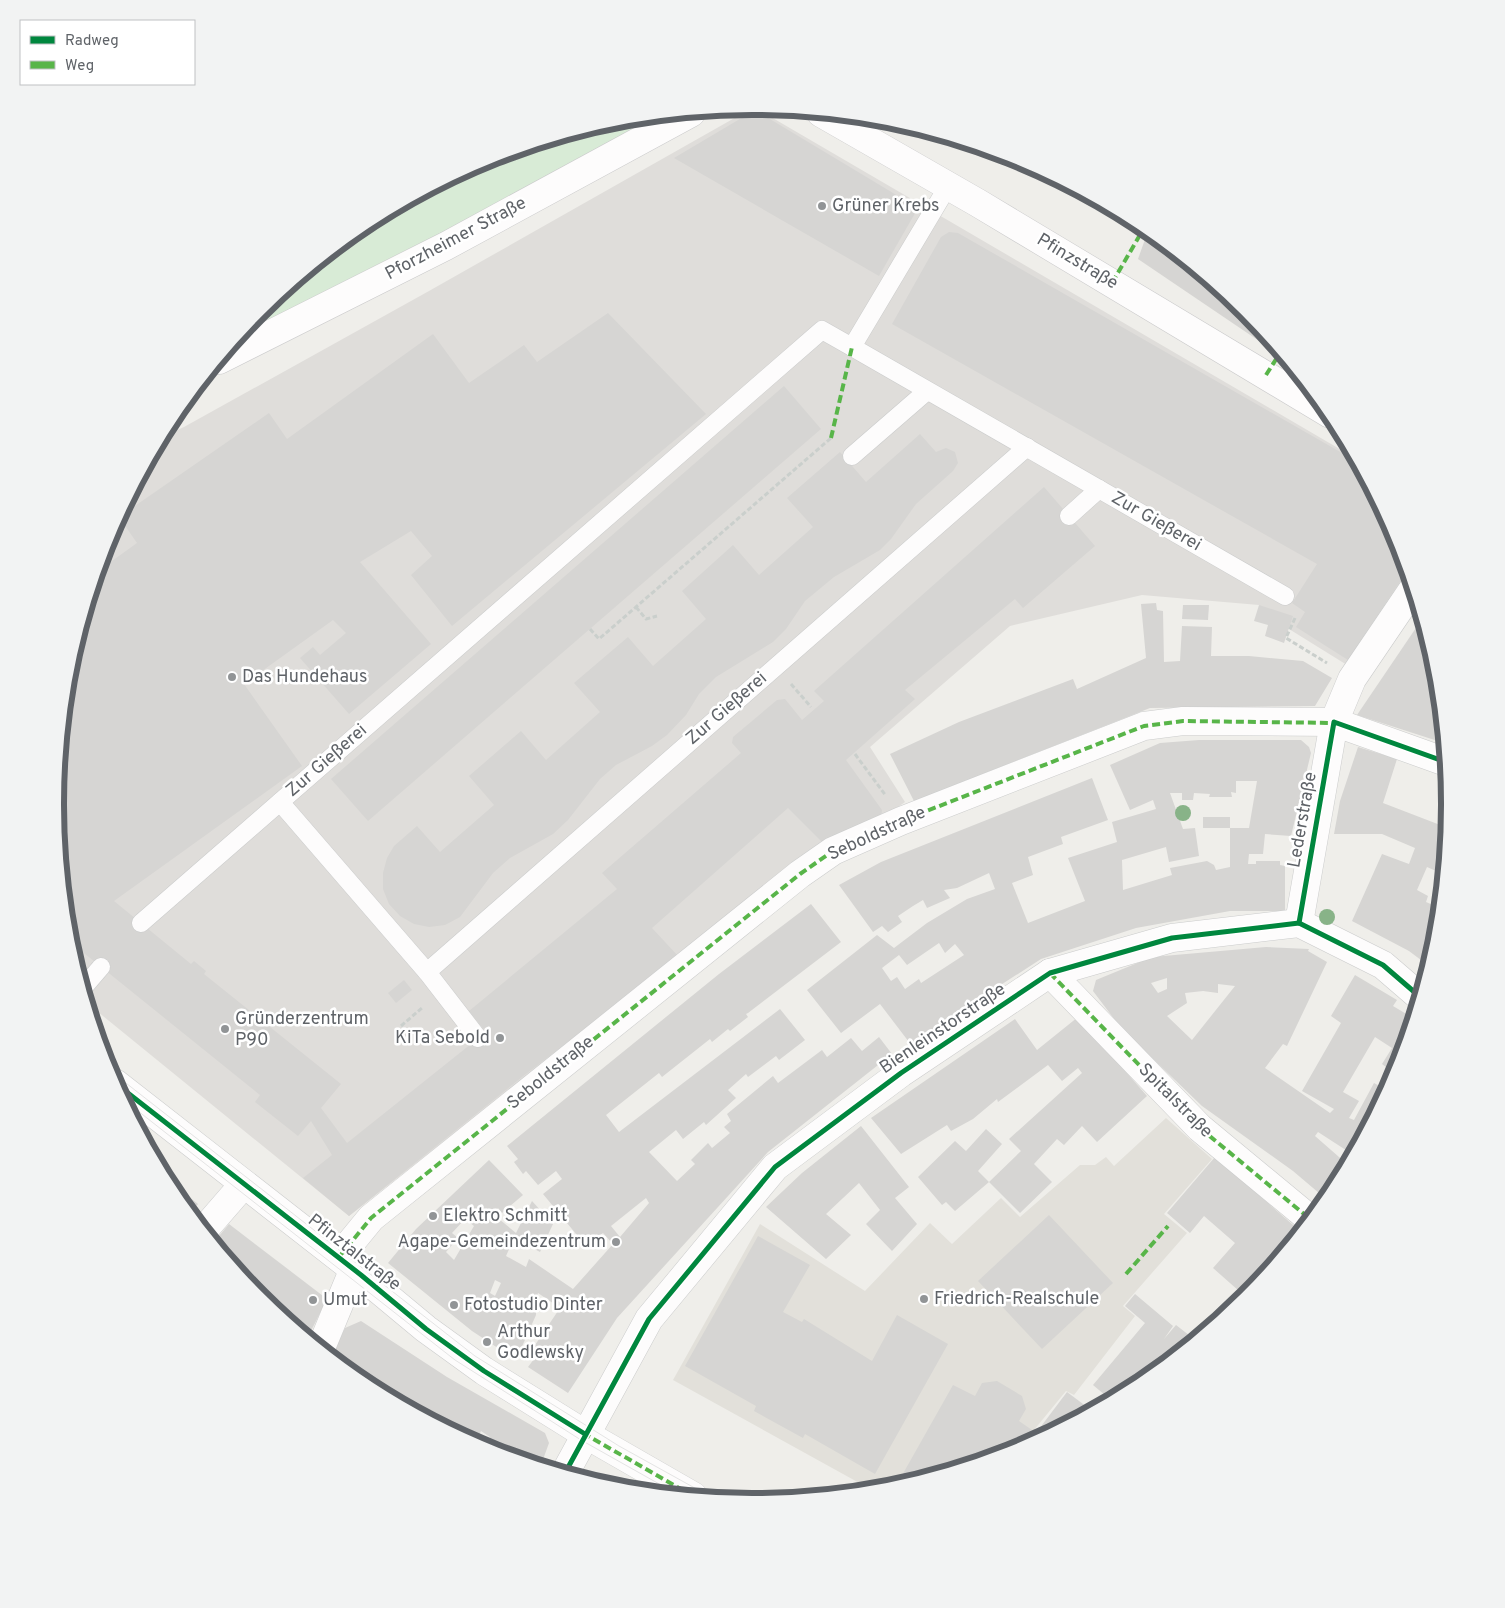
<svg xmlns="http://www.w3.org/2000/svg" width="1505" height="1608" font-family="Overpass,sans-serif">
  <style>
    .industrial { fill: #dfddda }
    .education { fill: #e2e0da }
    .green { fill: #d8ebd6 }
    .building { fill: #d6d5d3; fill-rule: evenodd }
    .lines { fill: none; stroke-linecap: round; stroke-linejoin: round }
    .lane-casing { stroke: #cbcccc; stroke-width: 19 }
    .street-casing { stroke: #cbcccc; stroke-width: 29 }
    .secondary-casing { stroke: #cacacb; stroke-width: 29 }
    .path { stroke: #cacfcc; stroke-width: 3; stroke-dasharray: 5 2.5; stroke-linecap: butt }
    .lane { stroke: #fdfcfc; stroke-width: 18 }
    .street { stroke: #fdfcfc; stroke-width: 28 }
    .secondary { stroke: #fdfcfc; stroke-width: 28 }
    .tram { stroke: #e4e4e4; stroke-width: 1 }
    .quiet { stroke: #58b549; stroke-width: 4; stroke-dasharray: 8 4; stroke-linecap: butt }
    .cycleway-casing { stroke: #fff; stroke-width: 8 }
    .cycleway { stroke: #00873e; stroke-width: 5 }
    .tree { fill: #88b388 }
    .poi-dot { fill: #919496; stroke: #fff; stroke-width: 2 }
    .labels { text-anchor: middle; dominant-baseline: central; stroke-width: 5; stroke-linejoin: round; paint-order: stroke }
    .poi-label { font-size: 18px; fill: #5f6368; stroke: #fff; text-anchor: start }
    .street-label { font-size: 18px; fill: #5f6368; stroke: #fff }
    .rim { fill: none; stroke: #5f6368; stroke-width: 6 }
  </style>
  <rect width="100%" height="100%" fill="#efeeea"/>
  <!-- industrial -->
  <polygon class="industrial" points="754,107 1355,458 1397,537 1409,575 1347,665 1289,629 1259,605 1142,595 1010,626 870,747 905,802 569,1043 349,1216 87,1003 68,938 95,905 60,853 55,804 68,668 108,537 162,437 184,427 429,291"/>
  <!-- education -->
  <polygon class="education" points="1166,1118 1212,1159 1164,1214 1187,1233 1123,1306 1135,1316 1074,1395 1066,1391 1034,1430 1026,1445 1019,1449 888,1488 872,1490 673,1380 760,1224 865,1291 930,1223 952,1244 1001,1198 1020,1217 1080,1165 1095,1165 1106,1157 1114,1166"/>
  <!-- green -->
  <polygon class="green" points="675,114 227,350 259,311 355,233 506,153 617,120"/>
  <!-- building -->
  <g class="building">
    <polygon points="755,110 918,208 879,276 674,158"/>
    <polygon points="1148,231 1246,311 1271,342 1268,347 1138,259"/>
    <polygon points="949,232 958,233 1356,461 1397,537 1407,571 1348,660 1296,627 1305,612 1292,603 1317,564 892,324 941,237"/>
    <polygon points="608,313 706,414 452,626 411,575 432,556 411,531 360,562 431,644 349,714 300,658 313,647 320,655 346,633 333,620 244,684 302,766 114,901 191,964 194,961 206,971 204,974 341,1084 321,1108 347,1143 486,1032 469,1011 617,889 602,873 741,753 732,743 733,737 777,700 785,699 802,720 824,701 814,691 1044,487 1095,546 1023,608 1015,599 905,690 915,699 846,760 882,810 881,819 829,840 821,841 788,808 652,928 679,957 522,1077 349,1216 303,1178 332,1155 311,1121 298,1136 255,1102 260,1095 69,941 66,915 69,918 73,902 63,888 60,859 63,857 60,853 55,804 68,668 98,571 137,543 119,517 269,413 287,439 433,334 469,383 524,345 537,362"/>
    <polygon points="784,386 821,429 368,821 331,779"/>
    <polygon points="920,434 936,452 946,448 955,452 958,463 953,471 916,504 891,539 880,550 834,577 805,601 786,629 773,642 716,677 699,694 686,715 667,735 652,746 616,765 600,779 568,820 553,834 510,858 493,873 460,917 445,925 429,927 414,924 400,916 389,904 383,889 383,873 387,858 394,846 417,826 440,852 494,805 469,776 521,731 546,760 600,712 574,683 628,637 653,666 706,619 682,591 733,545 759,575 813,527 787,498 840,452 866,482"/>
    <polygon points="1156,603 1157,610 1163,611 1164,662 1180,661 1182,626 1212,627 1211,656 1249,656 1303,661 1332,678 1315,706 1150,708 914,801 890,754 959,722 1073,679 1077,689 1146,658 1141,604"/>
    <polygon points="1183,605 1209,605 1208,620 1182,619"/>
    <polygon points="1259,605 1293,616 1284,643 1265,636 1268,625 1254,621"/>
    <polygon points="1422,619 1437,668 1444,743 1357,715"/>
    <path d="M1199,740h102l8,7 2,6 -20,83 -26,-2 -2,20h-14l-1,10h8v-3h24v4l5,1v45h-55l-94,17 -95,31 -93,60 -36,27 -32,-42 -39,29 -34,-43 70,-55 17,13 33,-25 40,-24 28,-10 -6,-16 -32,15 -13,2 6,8 -23,10 -4,-8 -10,6 -15,10 4,6 -14,10 -6,-6 -9,6 -34,-47 42,-23 211,-84 16,42 -47,17 2,7 -35,13 5,18 -21,8 16,40 57,-22 -17,-43 49,-16 -5,-20 44,-13 -3,-9 -23,10 -20,-45 50,-22zM1236,781h21l-8,47h-19v39l-14,3 -2,-5 -7,-4 -37,7 2,7 -49,15 -1,-30 44,-13 3,15 30,-6 -4,-28 -12,1 -13,-36h12v7h11l1,-7 16,1 -1,3h23l-1,-5 5,1zM939,943l6,10 10,-9 9,11 -43,28 -2,-4 -14,10 -8,-12 -6,4 -9,-13 17,-13 8,10z"/>
    <polygon points="1358,747 1397,759 1383,803 1448,828 1443,874 1427,867 1417,890 1428,896 1426,902 1440,908 1437,940 1429,966 1409,951 1352,921 1382,854 1409,864 1415,848 1382,834 1334,834 1340,801"/>
    <rect x="1203" y="817" width="27" height="11"/>
    <path d="M811,904l30,38 -93,71 -2,1 2,3 -18,14 -2,-2 -16,13 -2,-3 -48,38 -3,-4 -53,42 13,17 161,-123 25,31 -26,20 -3,-4 -28,21 -2,-3 -18,16 8,8 -30,27 -2,-3 -21,17 -7,-9 -27,22 28,29 18,-17 -4,-4 17,-17 4,5 18,-15 -6,-6 7,-6 -4,-7 46,-38 5,7 44,-33 5,7 24,-19 11,13 17,-14 13,17 -124,98 -151,166 -49,75 -40,-26 9,-12 -6,-4 29,-43 -22,-15 -2,6v16l-20,45 -44,-29 -84,-68 28,-34 73,-69 34,35 -21,18 -4,-5 -5,6 23,19 16,-32 21,23 -13,28 -26,-14 -8,18 20,11 3,-8 44,30 40,-45 -10,-11 -17,13 -43,-52 19,-15 -6,-8 -18,14 -12,-14 -3,3 -9,-12 4,-3 -11,-13 212,-172zM646,1198l3,5 -29,34 -9,-11zM465,1219l9,7 -20,34 -8,-8 12,-14 -6,-5zM495,1280l6,3 -6,13 -5,-3z"/>
    <path d="M1266,947l43,2 -1,2 19,11 -40,84 -4,-2 -18,24 65,45 4,-4 -32,-18 39,-68 -10,-7 24,-41 42,25 -4,6 20,12 -18,56 -13,-10 10,-16 -17,-11 -32,55 16,9 -10,17 5,2 20,-37 13,7 -35,64 -34,-22 -3,4 32,28 -21,35 -33,-28 -91,-65 -81,-78 -28,-37 3,-11 56,-23zM1167,978v11l-9,4 -7,-10zM1218,984l17,2 -43,54 -25,-24 20,-13 -2,-10 18,-2 15,2z"/>
    <polygon points="404,980 412,990 396,1003 388,993"/>
    <polygon points="1078,1017 1147,1096 1097,1142 1082,1126 1064,1145 1057,1139 1034,1164 1052,1182 1020,1213 989,1182 955,1211 946,1202 942,1205 918,1177 955,1141 966,1151 986,1129 1002,1144 978,1171 989,1182 1021,1151 1009,1139 1082,1073 1078,1068 1062,1081 1048,1065 998,1102 997,1099 973,1119 951,1131 947,1125 901,1154 871,1118 1015,1019 1037,1050"/>
    <polygon points="861,1126 909,1187 895,1198 917,1224 892,1251 866,1224 880,1210 859,1183 826,1214 851,1235 826,1259 766,1207 802,1173"/>
    <polygon points="1215,1157 1300,1231 1271,1266 1270,1264 1265,1269 1261,1266 1239,1291 1213,1268 1235,1243 1204,1216 1190,1233 1167,1213"/>
    <polygon points="165,1178 198,1204 191,1213 172,1191"/>
    <polygon points="1049,1215 1113,1283 1042,1349 978,1281"/>
    <polygon points="229,1224 327,1299 308,1337 259,1297 214,1242"/>
    <polygon points="758,1236 810,1265 783,1312 802,1322 804,1319 872,1361 897,1315 948,1344 875,1474 805,1434 803,1438 754,1411 756,1406 685,1366"/>
    <polygon points="1135,1294 1173,1326 1164,1339 1176,1325 1194,1339 1140,1384 1111,1400 1093,1385 1145,1323 1125,1306"/>
    <polygon points="361,1321 447,1377 545,1433 549,1443 541,1465 486,1449 490,1437 481,1431 475,1443 435,1422 439,1415 431,1410 427,1417 370,1386 371,1383 353,1375 331,1356 345,1328"/>
    <polygon points="997,1381 1022,1396 1026,1409 1019,1421 1032,1430 1024,1446 896,1486 953,1385 975,1396 982,1383"/>
    <polygon points="1067,1392 1091,1410 1036,1439 1033,1437"/>
  </g>
  <g class="lines">
    <defs>
      <g id="lane">
        <polyline points="852,347 1285,596"/>
        <polyline points="852,456 927,391"/>
        <polyline points="1069,516 1099,489"/>
        <polyline points="280,802 427,972 478,1038"/>
        <polyline points="141,923 822,330 852,347 948,186"/>
        <polyline points="427,972 1027,447"/>
        <polyline points="83,988 101,967"/>
      </g>
      <g id="street">
        <polyline points="1299,923 1334,722 1352,679 1413,589"/>
        <polyline points="1050,973 1200,1128 1310,1219"/>
        <polyline points="115,1083 361,1275 426,1329 484,1371 585,1434 693,1496"/>
        <polyline points="204,1230 243,1185"/>
        <polyline points="339,1257 371,1218 800,874 833,851 901,821 1144,726 1183,721 1334,722 1446,762"/>
        <polyline points="321,1348 350,1278 356,1271"/>
        <polyline points="565,1473 649,1319 775,1167 901,1073 1050,973 1172,938 1299,923 1383,965 1419,996"/>
      </g>
      <g id="secondary">
        <polyline points="821,113 978,203 1330,414"/>
        <polyline points="219,360 446,246 691,113"/>
      </g>
    </defs>
    <!-- lane casing -->
    <use href="#lane" class="lane-casing"/>
    <!-- street casing -->
    <use href="#street" class="street-casing"/>
    <!-- secondary casing -->
    <use href="#secondary" class="secondary-casing"/>
    <!-- path -->
    <g class="path">
      <polyline points="636,607 646,619 657,616"/>
      <polyline points="1295,618 1286,638 1327,663"/>
      <polyline points="590,629 599,639 831,438"/>
      <polyline points="791,684 811,707"/>
      <polyline points="855,754 886,796"/>
      <polyline points="401,1026 423,1007"/>
    </g>
    <!-- lane -->
    <use href="#lane" class="lane"/>
    <!-- street -->
    <use href="#street" class="street"/>
    <!-- secondary -->
    <use href="#secondary" class="secondary"/>
    <!-- tram -->
    <g class="tram">
      <polyline points="108,1069 475,1356 619,1446 711,1497"/>
      <polyline points="124,1100 455,1360 581,1440 677,1494"/>
    </g>
    <!-- quiet -->
    <g class="quiet">
      <polyline points="1112,283 1144,228"/>
      <polyline points="1266,375 1280,353"/>
      <polyline points="831,438 852,347"/>
      <polyline points="1050,973 1200,1128 1310,1219"/>
      <polyline points="339,1257 371,1218 800,874 833,851 901,821 1144,726 1183,721 1337,723"/>
      <polyline points="1126,1274 1168,1226"/>
      <polyline points="583,1433 693,1496"/>
    </g>
    <defs>
      <g id="cycleway">
        <polyline points="1299,923 1334,722 1446,762"/>
        <polyline points="115,1083 361,1275 426,1329 484,1371 585,1434"/>
        <polyline points="565,1473 649,1319 775,1167 901,1073 1050,973 1172,938 1299,923 1383,965 1419,996"/>
      </g>
    </defs>
    <!-- cycleway casing -->
    <use href="#cycleway" class="cycleway-casing"/>
    <!-- cycleway -->
    <use href="#cycleway" class="cycleway"/>
  </g>
  <!-- trees -->
  <g class="tree">
    <circle cx="1183" cy="813" r="8"/>
    <circle cx="1327" cy="917" r="8"/>
  </g>
  <!-- markers -->
  <g class="poi-dot">
    <circle cx="822" cy="206" r="5"/>
    <circle cx="232" cy="677" r="5"/>
    <circle cx="225" cy="1029" r="5"/>
    <circle cx="500" cy="1038" r="5"/>
    <circle cx="433" cy="1216" r="5"/>
    <circle cx="616" cy="1242" r="5"/>
    <circle cx="924" cy="1299" r="5"/>
    <circle cx="313" cy="1300" r="5"/>
    <circle cx="454" cy="1305" r="5"/>
    <circle cx="487" cy="1342" r="5"/>
  </g>
  <g class="labels">
    <!-- poi labels -->
    <g class="poi-label">
      <text x="832" y="206">Grüner Krebs</text>
      <text x="242" y="677">Das Hundehaus</text>
      <text x="235" y="1019">Gründerzentrum<tspan x="235" dy="21">P90</tspan></text>
      <text x="490" y="1038" text-anchor="end">KiTa Sebold</text>
      <text x="443" y="1216">Elektro Schmitt</text>
      <text x="606" y="1242" text-anchor="end">Agape-Gemeindezentrum</text>
      <text x="934" y="1299">Friedrich-Realschule</text>
      <text x="323" y="1300">Umut</text>
      <text x="464" y="1305">Fotostudio Dinter</text>
      <text x="497" y="1332">Arthur<tspan x="497" dy="21">Godlewsky</tspan></text>
    </g>
    <!-- street labels -->
    <g class="street-label">
      <text transform="translate(456 239) rotate(-28)">Pforzheimer Straße</text>
      <text transform="translate(1077 262) rotate(31)">Pfinzstraße</text>
      <text transform="translate(1156 522) rotate(30)">Zur Gießerei</text>
      <text transform="translate(727 709) rotate(-41)">Zur Gießerei</text>
      <text transform="translate(327 761) rotate(-41)">Zur Gießerei</text>
      <text transform="translate(1303 820) rotate(-80)">Lederstraße</text>
      <text transform="translate(877 834) rotate(-25)">Seboldstraße</text>
      <text transform="translate(943 1029) rotate(-34)">Bienleinstorstraße</text>
      <text transform="translate(551 1073) rotate(-39)">Seboldstraße</text>
      <text transform="translate(1175 1101) rotate(45)">Spitalstraße</text>
      <text transform="translate(354 1253) rotate(38)">Pfinztalstraße</text>
    </g>
  </g>
  <!-- crop -->
  <path d="M0 0H1505V1608H0ZM752 115H753A688 688 0 0 1 1441 803V805A688 688 0 0 1 753 1493H752A688 688 0 0 1 64 805V803A688 688 0 0 1 752 115Z" fill="#f2f3f3" fill-rule="evenodd"/>
  <path class="rim" d="M752 115H753A688 688 0 0 1 1441 803V805A688 688 0 0 1 753 1493H752A688 688 0 0 1 64 805V803A688 688 0 0 1 752 115Z"/>
  <!-- legend -->
  <rect x="20" y="20" width="175" height="65" fill="#ffffff" stroke="#bfc1c3"/>
  <rect x="30" y="36" width="25" height="8" fill="#00873e" stroke="#bfc1c3"/>
  <text x="65" y="45" font-size="15" fill="#5f6368">Radweg</text>
  <rect x="30" y="61" width="25" height="8" fill="#58b549" stroke="#bfc1c3"/>
  <text x="65" y="70" font-size="15" fill="#5f6368">Weg</text>
</svg>
